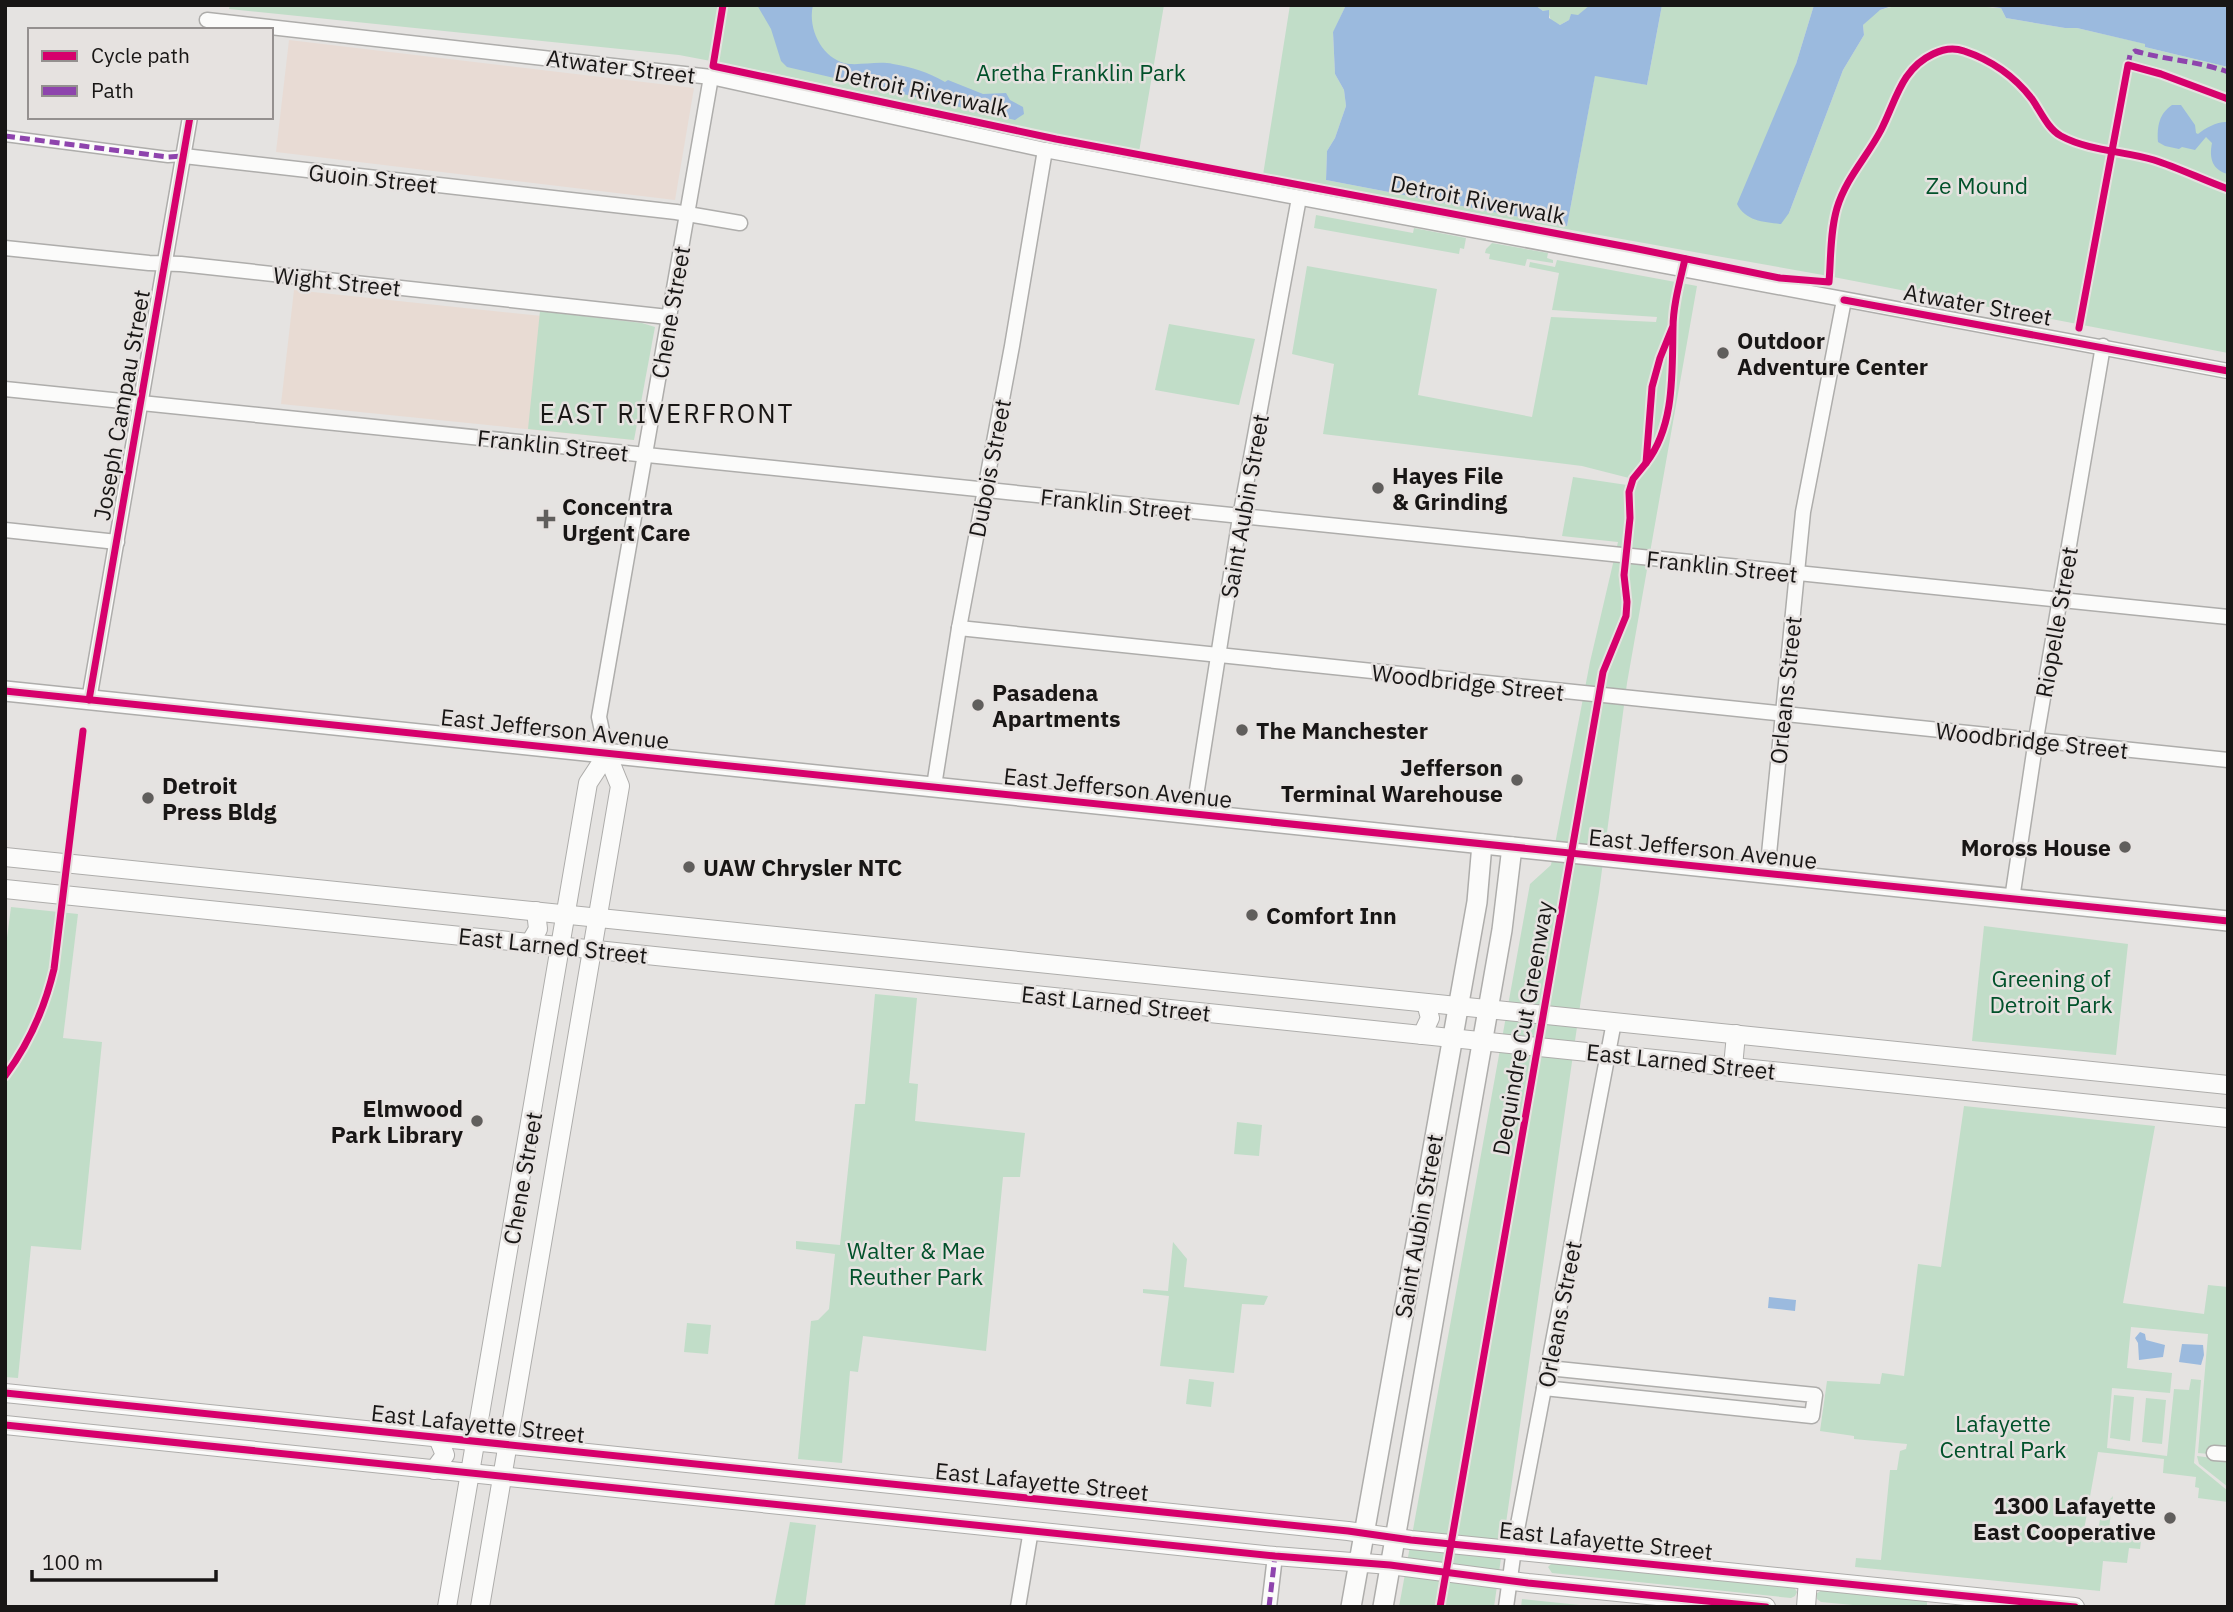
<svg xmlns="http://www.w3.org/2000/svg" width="2233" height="1612" font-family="'IBM Plex Sans',sans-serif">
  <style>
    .industrial { fill: #e8dbd4 }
    .education { fill: #e8dbd3 }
    .green { fill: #c1ddc8 }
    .water { fill: #9bbade }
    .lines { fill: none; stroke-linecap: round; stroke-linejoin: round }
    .pedestrian-casing { stroke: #aeadab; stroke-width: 13 }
    .minor-casing { stroke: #aeadab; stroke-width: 17 }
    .tertiary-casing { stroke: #aeadab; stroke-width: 20 }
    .secondary-casing { stroke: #aeadab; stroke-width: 22 }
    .pedestrian { stroke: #fbfbfa; stroke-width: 10 }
    .minor { stroke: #fbfbfa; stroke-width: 14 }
    .tertiary { stroke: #fbfbfa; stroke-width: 18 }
    .secondary { stroke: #fbfbfa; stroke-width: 19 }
    .quiet { stroke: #8e44ad; stroke-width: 5; stroke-dasharray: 10 5; stroke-linecap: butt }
    .cycleway-casing { stroke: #e6e2e0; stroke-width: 11 }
    .cycleway { stroke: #d6006c; stroke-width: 7 }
    .poi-dot { fill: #605e5c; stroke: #e6e2e0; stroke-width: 2.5 }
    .labels { text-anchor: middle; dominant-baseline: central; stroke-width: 5; stroke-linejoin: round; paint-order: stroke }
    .street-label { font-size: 23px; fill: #181615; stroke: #e6e2e0 }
    .park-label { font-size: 23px; fill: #01512a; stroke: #e6e2e0 }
    .poi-label { font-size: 23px; font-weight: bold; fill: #181615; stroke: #e6e2e0; text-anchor: start }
    .quarter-label { font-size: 26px; letter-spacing: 2px; fill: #181615; stroke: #e6e2e0 }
  </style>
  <rect width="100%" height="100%" fill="#e5e3e1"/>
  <!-- industrial -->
  <polygon class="industrial" points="289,40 694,88 675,200 276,152"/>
  <!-- education -->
  <polygon class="education" points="294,290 542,316 634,440 281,404"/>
  <!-- green -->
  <g class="green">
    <path d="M230,5h934l-25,147c-154,-30 -306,-69 -460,-97l-450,-46z"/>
    <path d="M1290,5h56l-13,28 2,41 9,16 2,16 -11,32 -8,13 -1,29 241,46 28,-151 52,10 15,-80h152l-18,59 -7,149 54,-143 21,-35 -1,-10c5,-5 11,-12 17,-15 23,-10 93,-4 121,-2l5,10 59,10h12l69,16 -1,3 83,20v286l-405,-78 -560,-100z"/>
    <polygon points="1535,5 1590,5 1578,16 1571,15 1569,20 1560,25 1551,21 1548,11 1543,11"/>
    <polygon points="1316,215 1413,233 1414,228 1466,238 1464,249 1460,248 1459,254 1314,228"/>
    <polygon points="1492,243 1548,253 1547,258 1553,260 1553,263 1527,259 1525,266 1489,259 1490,254 1485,253 1486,249"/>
    <polygon points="1557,260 1697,286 1627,683 1599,892 1581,999 1494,1607 1399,1607 1530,884 1551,865 1590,662 1618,542 1562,536 1573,477 1627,485 1629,478 1582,466 1323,434 1334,364 1292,354 1307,266 1437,289 1418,395 1532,417 1551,317 1656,322 1657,317 1552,310 1559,273 1529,267 1530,262 1555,267"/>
    <polygon points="540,311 642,323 655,327 634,440 528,429"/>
    <polygon points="1169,324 1255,339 1239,405 1155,390"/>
    <polygon points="11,907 78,914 63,1038 102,1042 81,1250 31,1246 18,1378 5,1377 5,953"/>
    <polygon points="1984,926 2128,944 2116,1055 1972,1041"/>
    <polygon points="875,994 917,998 909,1083 918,1084 915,1121 1025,1133 1020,1177 1003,1177 986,1351 863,1336 858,1372 850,1371 842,1463 798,1459 811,1321 818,1320 829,1309 835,1254 796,1249 796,1241 840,1245 855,1104 865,1104"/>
    <polygon points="1964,1106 2155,1126 2123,1303 2204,1314 2208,1285 2228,1287 2228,1447 2214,1446 2210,1454 2198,1453 2208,1334 2131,1327 2127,1368 2172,1373 2170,1393 2112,1388 2107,1448 2167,1456 2174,1389 2189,1390 2191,1379 2201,1380 2194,1463 2228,1491 2228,1502 2198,1498 2199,1488 2195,1487 2196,1477 2163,1473 2164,1459 2098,1452 2084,1530 2098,1531 2102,1508 2113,1496 2109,1529 2142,1532 2140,1549 2129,1548 2127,1563 2103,1561 2100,1591 1855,1567 1856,1558 1881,1560 1890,1470 1897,1470 1900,1451 1906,1449 1907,1444 1854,1439 1854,1436 1820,1431 1827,1381 1880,1384 1882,1373 1904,1376 1918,1264 1941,1267"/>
    <polygon points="1237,1122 1262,1125 1259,1156 1234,1154"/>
    <polygon points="1173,1242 1187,1259 1184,1287 1268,1296 1264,1305 1242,1304 1234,1373 1160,1366 1169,1296 1143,1293 1143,1289 1168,1291"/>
    <polygon points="687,1323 711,1325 708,1354 684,1352"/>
    <polygon points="1189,1379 1214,1382 1211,1407 1186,1404"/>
    <polygon points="2114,1395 2134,1397 2130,1441 2110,1438"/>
    <polygon points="2146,1398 2166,1400 2162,1444 2142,1442"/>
    <polygon points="2197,1456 2228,1460 2228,1487 2199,1464"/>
    <polygon points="790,1522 816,1525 805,1607 774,1607"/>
    <polygon points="1553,1562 1794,1587 1797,1592 1795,1596 1791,1598 1552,1573 1548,1567"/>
    <polygon points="1822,1590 1927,1601 1927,1607 1874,1607 1821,1602 1817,1599 1816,1594"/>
    <polygon points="1522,1599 1599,1607 1521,1607"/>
  </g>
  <!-- water -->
  <g class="water">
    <path d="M757,5h56c-6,24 10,56 36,59 15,1 30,-3 44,0 19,3 35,8 52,18l3,-2 35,14 23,-1 4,7 13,7 1,7 -9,6 -228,-53 -6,-6 -10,-32z"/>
    <polygon points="1346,5 1535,5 1543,11 1549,10 1549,18 1560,25 1569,20 1571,14 1578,15 1590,5 1662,5 1647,85 1595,76 1567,226 1326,180 1327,151 1335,138 1346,106 1344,90 1335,74 1333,32"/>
    <path d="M1814,5h81l-15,5 -17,15 1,10 -21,35 -54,143 -8,11c-17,-2 -36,-3 -44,-20l59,-140z"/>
    <polygon points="1975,5 2228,5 2228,67 2145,47 2145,44 2077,28 2065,28 2006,18 2001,8"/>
    <path d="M2172,105h9l14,20 1,8 2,1c7,-6 20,-13 30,-12v52c-16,-4 -19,-16 -16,-31l-6,-6 -11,13 -13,-3 -3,2 -14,-3 -7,-4c-1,-16 1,-28 14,-37z"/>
    <polygon points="1769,1297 1796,1300 1795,1311 1768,1308"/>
    <polygon points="2140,1332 2145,1334 2146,1340 2165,1345 2163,1357 2139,1360 2138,1343 2135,1338"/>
    <polygon points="2182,1344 2203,1345 2204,1355 2201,1365 2179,1362"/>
  </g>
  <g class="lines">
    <defs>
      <polyline id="pedestrian" points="5,136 168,157 184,156"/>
      <g id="minor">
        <polyline points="207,20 711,77 1045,150 2228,371"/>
        <polyline points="184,156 676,212 740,223"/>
        <polyline points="5,248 149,263 181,264 668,317"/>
        <path d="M5,389c741,74 1482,155 2223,228"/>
        <polyline points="5,530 117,542"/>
        <polyline points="959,628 2228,760"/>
        <polyline points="89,700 190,117"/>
        <polyline points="607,754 599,717 711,77"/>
        <polyline points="934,786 959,628 1012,346 1045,150"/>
        <polyline points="1193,815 1240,517 1299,198"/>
        <polyline points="1767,874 1803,512 1844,300"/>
        <polyline points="2012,899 2036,739 2103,346"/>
        <polyline points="1544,1388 1812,1416 1815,1395 1548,1368"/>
        <polyline points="2214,1453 2228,1454"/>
        <polyline points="1018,1607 1031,1530"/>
        <polyline points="1269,1607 1275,1556"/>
        <polyline points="1506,1607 1516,1535 1614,1022"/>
      </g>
      <g id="tertiary">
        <polyline points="5,857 2228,1085"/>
        <polyline points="5,889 2228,1118"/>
        <polyline points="530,943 538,929 536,911"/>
        <polyline points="1422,1035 1430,1018 1426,1003"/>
        <polyline points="1733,1067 1736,1034"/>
        <polyline points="5,1393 1348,1531 1411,1540 2075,1607"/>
        <polyline points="5,1425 1275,1556 1390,1565 1528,1583 1766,1607"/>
        <polyline points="434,1470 445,1455 438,1438"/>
        <polyline points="447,1607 588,783 607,754"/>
        <polyline points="480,1607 620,786 607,754"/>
        <polyline points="1806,1607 1808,1580"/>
      </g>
      <g id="secondary">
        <polyline points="5,691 2228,921"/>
        <polyline points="1351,1607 1477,902 1482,844"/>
        <polyline points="1383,1607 1502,930 1512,847"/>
      </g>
    </defs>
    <!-- pedestrian casing -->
    <use href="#pedestrian" class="pedestrian-casing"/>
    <!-- minor casing -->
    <use href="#minor" class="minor-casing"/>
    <!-- tertiary casing -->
    <use href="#tertiary" class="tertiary-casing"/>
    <!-- secondary casing -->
    <use href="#secondary" class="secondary-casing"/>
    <!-- pedestrian -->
    <use href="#pedestrian" class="pedestrian"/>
    <!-- minor -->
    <use href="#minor" class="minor"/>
    <!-- tertiary -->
    <use href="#tertiary" class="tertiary"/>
    <!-- secondary -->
    <use href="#secondary" class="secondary"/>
    <!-- quiet -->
    <g class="quiet">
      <path d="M2128,65l2,-10 5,-4c31,9 63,10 93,21"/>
      <polyline points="5,136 168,157 184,156"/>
      <polyline points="1269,1607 1275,1556"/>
    </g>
    <defs>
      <g id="cycleway">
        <path d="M723,5l-10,61 343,73 577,109 147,30 49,4c2,-24 1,-50 8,-74 9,-30 30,-51 44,-78 15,-29 20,-61 52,-76 10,-5 20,-7 31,-3 27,9 51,26 68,48 9,13 16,30 29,37 28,15 63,15 93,24 25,8 49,20 74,29"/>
        <polyline points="1844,300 2228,371"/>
        <path d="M1673,326l-13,32 -8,29 -6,76c29,-37 26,-91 27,-135 0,-23 7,-47 12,-69"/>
        <polyline points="2079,328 2128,65 2161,74 2228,99"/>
        <polyline points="5,691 2228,921"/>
        <polyline points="89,700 190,117"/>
        <path d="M5,1076c23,-31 40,-69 49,-107l29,-238"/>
        <polyline points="5,1393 1348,1531 1411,1540 2075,1607"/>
        <polyline points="5,1425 1275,1556 1390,1565 1528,1583 1766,1607"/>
        <polyline points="1440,1607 1603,672 1626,616 1627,602 1624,575 1630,518 1629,492 1633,479 1646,463"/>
      </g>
    </defs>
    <!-- cycleway casing -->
    <use href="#cycleway" class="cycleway-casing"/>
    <!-- cycleway -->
    <use href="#cycleway" class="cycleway"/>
  </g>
  <!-- markers -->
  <g class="poi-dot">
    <circle cx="1723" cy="353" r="7"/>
    <circle cx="1378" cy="488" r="7"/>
    <path d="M542.5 508.5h7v7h7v7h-7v7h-7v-7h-7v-7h7z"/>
    <circle cx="978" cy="705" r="7"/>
    <circle cx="1242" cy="730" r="7"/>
    <circle cx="1517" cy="780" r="7"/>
    <circle cx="148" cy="798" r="7"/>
    <circle cx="2125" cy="847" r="7"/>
    <circle cx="689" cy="867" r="7"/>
    <circle cx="1252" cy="915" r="7"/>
    <circle cx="477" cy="1121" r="7"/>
    <circle cx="2170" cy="1518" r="7"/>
  </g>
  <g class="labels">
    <!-- street labels -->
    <g class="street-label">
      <text transform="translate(621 66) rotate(7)">Atwater Street</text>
      <text transform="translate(922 90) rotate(12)">Detroit Riverwalk</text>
      <text transform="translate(373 178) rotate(6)">Guoin Street</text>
      <text transform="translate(1478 199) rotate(11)">Detroit Riverwalk</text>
      <text transform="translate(337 281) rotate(6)">Wight Street</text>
      <text transform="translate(1978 304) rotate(10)">Atwater Street</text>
      <text transform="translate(670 312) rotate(-80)">Chene Street</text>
      <text transform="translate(121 405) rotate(-80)">Joseph Campau Street</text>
      <text transform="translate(553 445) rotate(6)">Franklin Street</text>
      <text transform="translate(989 468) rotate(-79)">Dubois Street</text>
      <text transform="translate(1116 504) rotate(6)">Franklin Street</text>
      <text transform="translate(1244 506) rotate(-80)">Saint Aubin Street</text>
      <text transform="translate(1722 566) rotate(6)">Franklin Street</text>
      <text transform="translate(2056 622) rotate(-80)">Riopelle Street</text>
      <text transform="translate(1468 682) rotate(6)">Woodbridge Street</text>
      <text transform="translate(1785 690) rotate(-84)">Orleans Street</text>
      <text transform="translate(555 728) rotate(6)">East Jefferson Avenue</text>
      <text transform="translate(2032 740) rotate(6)">Woodbridge Street</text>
      <text transform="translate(1118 787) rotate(6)">East Jefferson Avenue</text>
      <text transform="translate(1703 848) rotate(6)">East Jefferson Avenue</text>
      <text transform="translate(553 945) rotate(6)">East Larned Street</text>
      <text transform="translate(1116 1003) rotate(6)">East Larned Street</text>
      <text transform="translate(1522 1028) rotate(-80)">Dequindre Cut Greenway</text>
      <text transform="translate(1681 1061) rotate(6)">East Larned Street</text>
      <text transform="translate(522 1178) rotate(-80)">Chene Street</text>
      <text transform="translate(1418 1226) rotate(-80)">Saint Aubin Street</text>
      <text transform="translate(1559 1314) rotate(-79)">Orleans Street</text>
      <text transform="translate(478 1423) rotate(6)">East Lafayette Street</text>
      <text transform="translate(1042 1481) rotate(6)">East Lafayette Street</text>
      <text transform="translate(1606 1540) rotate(6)">East Lafayette Street</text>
    </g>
    <!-- park labels -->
    <g class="park-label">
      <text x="1081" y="72">Aretha Franklin Park</text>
      <text x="1977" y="185">Ze Mound</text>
      <text x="2051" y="978">Greening of<tspan x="2051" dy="26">Detroit Park</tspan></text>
      <text x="916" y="1250">Walter &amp; Mae<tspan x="916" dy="26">Reuther Park</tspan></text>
      <text x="2003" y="1423">Lafayette<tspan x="2003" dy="26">Central Park</tspan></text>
    </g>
    <!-- poi labels -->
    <g class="poi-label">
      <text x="1737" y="340">Outdoor<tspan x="1737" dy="26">Adventure Center</tspan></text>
      <text x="1392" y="475">Hayes File<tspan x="1392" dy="26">&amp; Grinding</tspan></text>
      <text x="562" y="506">Concentra<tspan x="562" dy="26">Urgent Care</tspan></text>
      <text x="992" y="692">Pasadena<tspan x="992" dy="26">Apartments</tspan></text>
      <text x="1256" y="730">The Manchester</text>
      <text x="1503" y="767" text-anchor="end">Jefferson<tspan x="1503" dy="26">Terminal Warehouse</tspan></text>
      <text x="162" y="785">Detroit<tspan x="162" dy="26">Press Bldg</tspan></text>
      <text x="2111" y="847" text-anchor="end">Moross House</text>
      <text x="703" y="867">UAW Chrysler NTC</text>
      <text x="1266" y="915">Comfort Inn</text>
      <text x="463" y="1108" text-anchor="end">Elmwood<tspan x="463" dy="26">Park Library</tspan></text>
      <text x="2156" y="1505" text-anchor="end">1300 Lafayette<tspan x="2156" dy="26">East Cooperative</tspan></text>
    </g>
    <!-- quarter labels -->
    <g class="quarter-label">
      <text x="667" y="413">EAST RIVERFRONT</text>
    </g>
  </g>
  <!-- border -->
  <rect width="2233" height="1612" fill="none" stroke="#181615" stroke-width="14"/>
  <!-- legend -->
  <rect x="28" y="28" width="245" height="91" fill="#e6e2e0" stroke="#94908f" stroke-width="2"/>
  <rect x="42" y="51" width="35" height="10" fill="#d6006c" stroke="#94908f" stroke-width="2"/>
  <text x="91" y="63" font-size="21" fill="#181615">Cycle path</text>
  <rect x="42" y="86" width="35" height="10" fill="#8e44ad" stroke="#94908f" stroke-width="2"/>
  <text x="91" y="98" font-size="21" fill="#181615">Path</text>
  <!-- scale -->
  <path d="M32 1570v10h184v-10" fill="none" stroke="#181615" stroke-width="3.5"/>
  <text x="42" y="1570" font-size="21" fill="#181615" stroke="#e6e2e0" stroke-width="5" paint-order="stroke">100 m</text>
</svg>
